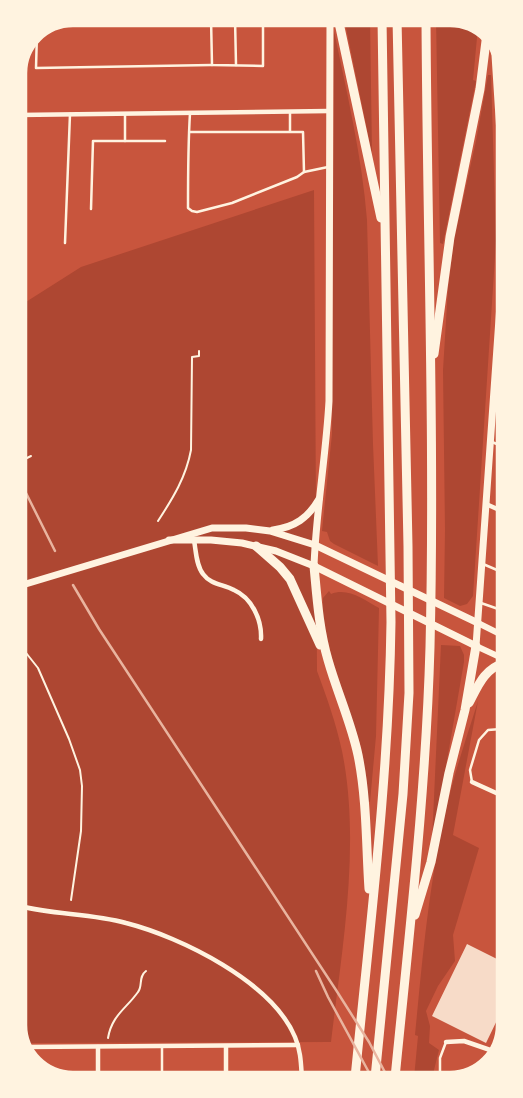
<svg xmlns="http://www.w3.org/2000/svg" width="523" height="1098" font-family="'Fira Sans Condensed',sans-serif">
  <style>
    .green { fill: #ae4732 }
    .building { fill: #f7dbc8 }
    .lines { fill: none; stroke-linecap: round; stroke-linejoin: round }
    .path { stroke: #fff3e0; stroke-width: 2 }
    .service { stroke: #fff3e0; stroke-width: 2.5 }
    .minor { stroke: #fff3e0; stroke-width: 4.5 }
    .secondary { stroke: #fff3e0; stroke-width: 6 }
    .primary { stroke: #fff3e0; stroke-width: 7 }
    .motorway { stroke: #fff3e0; stroke-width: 9 }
    .rail { stroke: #e9b49f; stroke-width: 2.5 }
    .rim { fill: none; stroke: #fff3e0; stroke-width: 2.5 }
  </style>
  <rect width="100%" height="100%" fill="#c8553d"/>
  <!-- green -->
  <g class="green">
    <polygon points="344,18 370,18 372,154"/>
    <polygon points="436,18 454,18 478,27 473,80 476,81 443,244 440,243"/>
    <path d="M334,31c13,63 28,125 33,189l6,224 5,122 -44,-22 -4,-3 -3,-9 -5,-1 10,-97z"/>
    <polygon points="488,75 491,75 496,241 473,596 467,604 460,606 444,598 445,530 443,370 448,288 454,240 476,141"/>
    <path d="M314,190l3,481c10,27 19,52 25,80 19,93 0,198 -11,291l-310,1 -3,-736 63,-40z"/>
    <path d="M329,591l2,3c17,-7 33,6 48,14l-3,128 -6,66 -2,-1 -1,-20 -6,-34 -29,-89 -10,-41 1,-19z"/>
    <polygon points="441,645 460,646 464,655 464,662 441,795 432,841"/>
    <path d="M478,701l-25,134 26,13 -26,87 2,26 -17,25 -12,25 4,15 -1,17 10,7 -7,28h-18l4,-42 -3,-1c8,-83 15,-165 36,-246 8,-30 18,-59 27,-88z"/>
  </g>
  <!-- building -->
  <polygon class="building" points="467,944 505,963 505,1015 501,1012 486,1043 432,1016"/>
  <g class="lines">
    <!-- path -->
    <g class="path">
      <polyline points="19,462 31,456"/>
      <path d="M158,521c15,-23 28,-44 33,-71l1,-93 7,-1v-5"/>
      <polyline points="19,644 38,668 69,739 80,770 82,786 81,831 71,900"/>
      <path d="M108,1038c4,-23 18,-29 30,-46 5,-6 0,-15 8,-21"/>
    </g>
    <!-- service -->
    <g class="service">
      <polyline points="211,18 212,65 263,66 263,18"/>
      <polyline points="235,18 236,65"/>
      <polyline points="37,33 36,68 212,65"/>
      <polyline points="290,112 290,131"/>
      <path d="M189,132h114l1,40 -7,5 -65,26 -35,9 -5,-1 -4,-3c0,-32 0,-63 2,-95"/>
      <polyline points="125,141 125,114"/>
      <polyline points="304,172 328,167"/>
      <polyline points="91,209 93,141 165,141"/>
      <polyline points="65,243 70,114"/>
      <polyline points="492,442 504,447"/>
      <polyline points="483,564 504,573"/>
      <polyline points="502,572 503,610"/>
      <polyline points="481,603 504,611"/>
      <polyline points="472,782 470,770 479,740 488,730 501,729 504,730"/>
      <polyline points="501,916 505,921"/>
      <polyline points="440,1078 440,1058 446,1042"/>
      <polyline points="162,1080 162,1047"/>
    </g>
    <!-- minor -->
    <g class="minor">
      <polyline points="18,115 329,111"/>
      <polyline points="495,381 503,385"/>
      <polyline points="486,504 504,512"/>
      <path d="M194,540c2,11 2,25 9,34 8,11 20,10 31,16 18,8 28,30 27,49"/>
      <polyline points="472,782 505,797"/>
      <path d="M20,906c34,9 71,7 106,17 55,14 146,59 169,114 6,14 6,28 7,42"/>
      <polyline points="446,1042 464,1041 496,1052"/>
      <polyline points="24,1047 298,1045"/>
      <polyline points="226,1047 226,1079"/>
      <polyline points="98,1080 98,1047"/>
    </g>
    <!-- secondary -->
    <g class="secondary">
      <polyline points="478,623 504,636"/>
      <polyline points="476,646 504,659"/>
    </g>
    <!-- primary -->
    <g class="primary">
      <polyline points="490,38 495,55 503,180"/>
      <path d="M273,530c22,-3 35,-12 46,-31"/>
      <polyline points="169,540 211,540 242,543 276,551 314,566 476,646 503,262"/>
      <path d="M314,566c2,-55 12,-110 15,-165l1,-383"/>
      <polyline points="19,586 212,528 246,528 270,531 315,545 478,623"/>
    </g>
    <!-- motorway -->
    <g class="motorway">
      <polyline points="338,18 381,218"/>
      <polyline points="434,354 450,237 480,89 487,33"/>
      <polyline points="256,546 280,567 290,579 320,645"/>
      <path d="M314,566c3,32 5,63 14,94 9,32 23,62 30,95 9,44 8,90 11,134"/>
      <path d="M469,703c9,-17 15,-34 35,-40"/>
      <polyline points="415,915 431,862 449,773 465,710 476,646"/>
      <path d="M355,1078c15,-152 34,-303 36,-456l-9,-604"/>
      <polyline points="375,1078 403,794 409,693 408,546 397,18"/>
      <path d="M395,1078c14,-143 31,-287 35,-431 5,-209 -3,-420 -4,-629"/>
    </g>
    <!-- rail -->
    <g class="rail">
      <polyline points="19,479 55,551"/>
      <polyline points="73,585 99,629 336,990 369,1042 388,1078"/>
      <polyline points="316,971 328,997 372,1078"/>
    </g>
  </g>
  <!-- crop -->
  <path d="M0 0H523V1098H0ZM73 26H450A47 47 0 0 1 497 73V1025A47 47 0 0 1 450 1072H73A47 47 0 0 1 26 1025V73A47 47 0 0 1 73 26Z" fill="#fff3e0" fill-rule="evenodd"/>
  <path class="rim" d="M73 26H450A47 47 0 0 1 497 73V1025A47 47 0 0 1 450 1072H73A47 47 0 0 1 26 1025V73A47 47 0 0 1 73 26Z"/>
</svg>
